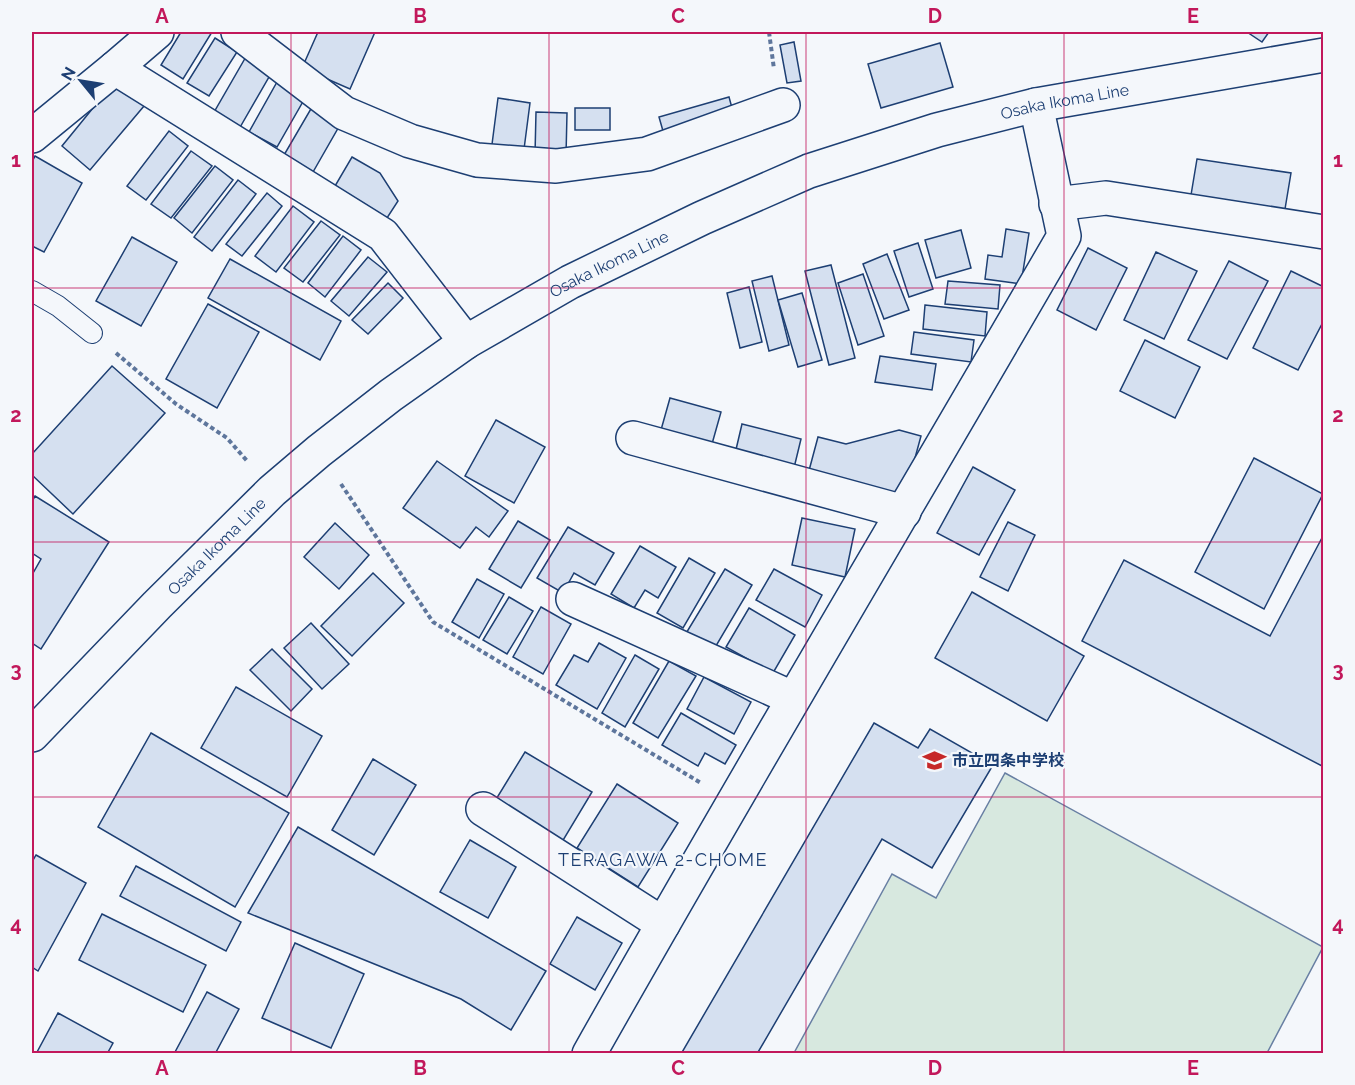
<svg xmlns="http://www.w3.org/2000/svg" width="1355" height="1085" font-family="Raleway,'Noto Sans JP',sans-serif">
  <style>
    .green { fill: #d7e8df; stroke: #687fa3; stroke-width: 1.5 }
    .building { fill: #d5e0f0; stroke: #1d3f73; stroke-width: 1.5 }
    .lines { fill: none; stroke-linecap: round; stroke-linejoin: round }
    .service-casing { stroke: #1d3f73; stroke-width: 22 }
    .minor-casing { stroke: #1d3f73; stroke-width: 36 }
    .primary-casing { stroke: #1d3f73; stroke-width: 36 }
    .path { stroke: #5e769c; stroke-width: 4; stroke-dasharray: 4.5 3; stroke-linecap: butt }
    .service { stroke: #f4f7fb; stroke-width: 20 }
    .minor { stroke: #f4f7fb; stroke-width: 33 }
    .primary { stroke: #f4f7fb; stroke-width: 33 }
    .grid { fill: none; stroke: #c2185b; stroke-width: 1.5; stroke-opacity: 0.55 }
    .labels { text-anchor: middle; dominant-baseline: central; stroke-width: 4.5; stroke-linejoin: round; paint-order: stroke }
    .street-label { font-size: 16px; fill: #1d3f73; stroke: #f4f7fb }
    .poi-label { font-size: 16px; font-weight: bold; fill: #1d3f73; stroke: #f4f7fb; text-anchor: start }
    .neighbourhood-label { font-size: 18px; letter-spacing: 1.5px; fill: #1d3f73; stroke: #f4f7fb }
    .neatline { fill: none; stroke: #c2185b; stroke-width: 2 }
    .grid-label { font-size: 20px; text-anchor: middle; font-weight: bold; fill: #c2185b }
  </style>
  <rect width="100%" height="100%" fill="#f4f7fb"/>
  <!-- green -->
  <polygon class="green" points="1005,773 1323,947 1267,1053 794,1053 892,874 936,898"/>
  <!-- building -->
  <g class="building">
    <polygon points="181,32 212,32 183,79 161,65"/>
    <polygon points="318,32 375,32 350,89 302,68"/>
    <polygon points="1247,32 1269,32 1262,42"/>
    <polygon points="215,38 237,52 209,96 187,83"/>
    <polygon points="794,42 801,81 787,83 780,45"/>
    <polygon points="940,43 953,87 881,108 868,64"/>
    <polygon points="247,55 273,70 239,129 213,114"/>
    <polygon points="115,81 144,106 90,170 62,146"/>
    <polygon points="277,82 305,98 277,147 249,132"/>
    <polygon points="729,97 735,119 665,138 659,117"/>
    <polygon points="498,98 530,103 523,157 491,152"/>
    <polygon points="312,107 341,123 313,172 284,155"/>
    <rect x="575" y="108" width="35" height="22"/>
    <polygon points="536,112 567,113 566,156 535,155"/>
    <polygon points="169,131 188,146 146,200 127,186"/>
    <polygon points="191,151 212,166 171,218 151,204"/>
    <polygon points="35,156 82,183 44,252 32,246 32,162"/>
    <polygon points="352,157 380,173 398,201 387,218 335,186"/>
    <polygon points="1197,159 1291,173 1284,215 1190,201"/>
    <polygon points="215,166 233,180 192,233 174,218"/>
    <polygon points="238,180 256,194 212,251 194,237"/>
    <polygon points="267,193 282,206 242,256 226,244"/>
    <polygon points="293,206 314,222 276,272 255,256"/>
    <polygon points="321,221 340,235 303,282 284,268"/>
    <polygon points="1006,229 1029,233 1021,284 985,279 988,255 1002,257"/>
    <polygon points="961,230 971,268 936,278 925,240"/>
    <polygon points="343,236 361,250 325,297 308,283"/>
    <polygon points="132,237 177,262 141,326 96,301"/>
    <polygon points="918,243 933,289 909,297 894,251"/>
    <polygon points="1088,248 1127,268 1096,330 1057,310"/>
    <polygon points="1156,252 1197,271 1164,339 1124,320"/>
    <polygon points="887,254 909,310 884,319 863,264"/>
    <polygon points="368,257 387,272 349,316 331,301"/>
    <polygon points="230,259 341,321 320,360 208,298"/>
    <polygon points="1229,261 1268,281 1227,359 1188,340"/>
    <polygon points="831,265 855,358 829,365 805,271"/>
    <polygon points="1291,271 1324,287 1324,320 1298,370 1253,348"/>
    <polygon points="863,274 884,336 858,345 838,283"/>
    <polygon points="772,276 789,345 769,351 752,281"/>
    <polygon points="948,281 1000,285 998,309 945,304"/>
    <polygon points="388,283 403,298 368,334 352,320"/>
    <polygon points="749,287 762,342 740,348 727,293"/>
    <polygon points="802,293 822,360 798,367 778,300"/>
    <polygon points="208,304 259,332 217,408 166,379"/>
    <polygon points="925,305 987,312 985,336 923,329"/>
    <polygon points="914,332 974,340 971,362 911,354"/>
    <polygon points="1145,340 1200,367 1175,418 1120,391"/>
    <polygon points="880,356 936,364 932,390 875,382"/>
    <polygon points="112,366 165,413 73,514 32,475 32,454"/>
    <polygon points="670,398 721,412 710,451 659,437"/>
    <polygon points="496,420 545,447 514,503 465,476"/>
    <polygon points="742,424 801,439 793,472 734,458"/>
    <polygon points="899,430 921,436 903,502 807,478 818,437 846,444"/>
    <polygon points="1254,458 1323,494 1264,609 1195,572"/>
    <polygon points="437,461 508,511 489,537 476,527 460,548 403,508"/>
    <polygon points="973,467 1015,490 979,555 937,533"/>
    <polygon points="35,496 109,542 41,649 32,643 32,575 41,559 32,553 32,502"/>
    <polygon points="802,518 855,529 845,577 792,565"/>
    <polygon points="518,521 550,540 521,588 489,569"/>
    <polygon points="1008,522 1035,535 1008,591 980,577"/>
    <polygon points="335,523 369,555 339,589 304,557"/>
    <polygon points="568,527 614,553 595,585 574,573 563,593 537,578"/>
    <polygon points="1324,534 1324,767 1082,641 1124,560 1270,636"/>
    <polygon points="640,546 676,567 658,598 645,590 634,608 611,594"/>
    <polygon points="689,558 715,573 683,628 657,613"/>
    <polygon points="725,569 752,585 713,651 685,635"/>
    <polygon points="774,569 822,595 805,627 756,600"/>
    <polygon points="373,573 404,603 352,656 321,626"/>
    <polygon points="477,579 504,594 479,638 452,622"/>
    <polygon points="972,592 1084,656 1047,721 935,658"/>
    <polygon points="509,597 533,611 507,654 483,640"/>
    <polygon points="541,607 571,624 543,674 513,657"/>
    <polygon points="749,608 795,635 773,673 726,647"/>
    <polygon points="311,623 349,664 322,689 284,648"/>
    <polygon points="599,643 626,658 597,709 556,685 574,655 588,662"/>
    <polygon points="272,649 312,689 291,711 250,670"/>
    <polygon points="635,655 659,669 625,727 602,713"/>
    <polygon points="669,661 696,676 658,738 633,723"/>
    <polygon points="704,677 751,702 734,734 687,709"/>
    <polygon points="236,687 322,736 287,797 201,748"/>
    <polygon points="681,713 736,745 725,764 705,753 698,766 662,745"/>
    <polygon points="874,723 918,748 930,729 993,765 932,868 882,839 757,1054 681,1054"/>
    <polygon points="151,733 289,813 235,907 98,827"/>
    <polygon points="525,752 592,792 562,842 495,801"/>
    <polygon points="373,759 416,785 374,855 332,830"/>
    <polygon points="617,784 678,823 638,887 577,848"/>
    <polygon points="298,827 546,971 511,1030 461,999 248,913"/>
    <polygon points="470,840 516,867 488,918 440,892"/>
    <polygon points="36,855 86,883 38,971 32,967 32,862"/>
    <polygon points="136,866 241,922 226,951 120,896"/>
    <polygon points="102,914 206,965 183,1012 79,960"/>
    <polygon points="577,917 622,943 595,990 550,964"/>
    <polygon points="295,943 364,974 331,1048 262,1018"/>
    <polygon points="207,992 239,1009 215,1054 174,1054"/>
    <polygon points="58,1013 113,1043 107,1054 36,1054"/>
  </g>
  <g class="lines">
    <defs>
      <polyline id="service" points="32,291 58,306 92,333"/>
      <g id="minor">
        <polyline points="238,32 344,113 410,141 477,160 556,166 647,154 783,105"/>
        <polyline points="115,68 157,32"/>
        <polyline points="32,136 115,68 383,235 466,342"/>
        <polyline points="1056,204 1106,198 1324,232"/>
        <polyline points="633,438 904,512"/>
        <polyline points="573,599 792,698"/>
        <polyline points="483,809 663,924"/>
        <path d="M589,1054c155,-275 317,-545 475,-818l-28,-131"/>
      </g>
      <g id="primary">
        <path id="s1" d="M32,735l125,-130 115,-114 47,-40 72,-56 75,-53 104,-60 132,-64 107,-47 128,-41 99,-25 288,-50"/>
      </g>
    </defs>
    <!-- service casing -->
    <use href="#service" class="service-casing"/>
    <!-- minor casing -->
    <use href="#minor" class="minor-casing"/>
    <!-- primary casing -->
    <use href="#primary" class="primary-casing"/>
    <!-- path -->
    <g class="path">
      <polyline points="769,32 774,69"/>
      <polyline points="116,353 176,404 227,438 248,462"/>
      <polyline points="341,484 433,622 701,783"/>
    </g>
    <!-- service -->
    <use href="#service" class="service"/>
    <!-- minor -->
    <use href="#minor" class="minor"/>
    <!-- primary -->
    <use href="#primary" class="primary"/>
  </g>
  <!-- grid -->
  <path class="grid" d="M291,32v1022M549,32v1022M806,32v1022M1064,32v1022M32,288h1292M32,542h1292M32,797h1292"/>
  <!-- icons -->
  <defs>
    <symbol id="school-bare" viewBox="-9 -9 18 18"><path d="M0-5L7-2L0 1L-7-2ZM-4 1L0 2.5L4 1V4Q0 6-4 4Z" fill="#c62828" stroke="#f4f7fb" stroke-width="2.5" paint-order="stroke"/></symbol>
  </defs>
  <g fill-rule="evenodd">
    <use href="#school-bare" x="918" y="744" width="33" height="33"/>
  </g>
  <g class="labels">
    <!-- street labels -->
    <g class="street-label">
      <text stroke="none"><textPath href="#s1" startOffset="1236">Osaka Ikoma Line</textPath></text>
      <text stroke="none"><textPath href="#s1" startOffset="750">Osaka Ikoma Line</textPath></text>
      <text stroke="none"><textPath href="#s1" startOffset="264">Osaka Ikoma Line</textPath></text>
    </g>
    <!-- poi labels -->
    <g class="poi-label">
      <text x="952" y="760">市立四条中学校</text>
    </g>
    <!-- neighbourhood labels -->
    <g class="neighbourhood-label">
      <text x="663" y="859">TERAGAWA 2-CHOME</text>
    </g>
  </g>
  <!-- border -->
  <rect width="1355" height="1085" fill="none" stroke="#f4f7fb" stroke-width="66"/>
  <!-- north arrow -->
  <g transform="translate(81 81) rotate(300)" stroke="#f4f7fb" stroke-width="4.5" paint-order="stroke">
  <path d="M0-4.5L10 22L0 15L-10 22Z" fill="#1d3f73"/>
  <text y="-9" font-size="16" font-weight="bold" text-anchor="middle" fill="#1d3f73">N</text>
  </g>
  <rect x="33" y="33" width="1289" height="1019" class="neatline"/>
  <g class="grid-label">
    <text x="162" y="23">A</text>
    <text x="420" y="23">B</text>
    <text x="678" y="23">C</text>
    <text x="935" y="23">D</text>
    <text x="1193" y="23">E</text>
    <text x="16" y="167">1</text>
    <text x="1338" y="167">1</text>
    <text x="16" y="422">2</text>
    <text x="1338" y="422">2</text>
    <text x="16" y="677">3</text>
    <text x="1338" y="677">3</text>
    <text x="16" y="931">4</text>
    <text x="1338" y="931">4</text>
    <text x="162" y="1075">A</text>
    <text x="420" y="1075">B</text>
    <text x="678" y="1075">C</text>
    <text x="935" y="1075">D</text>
    <text x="1193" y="1075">E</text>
  </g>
</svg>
